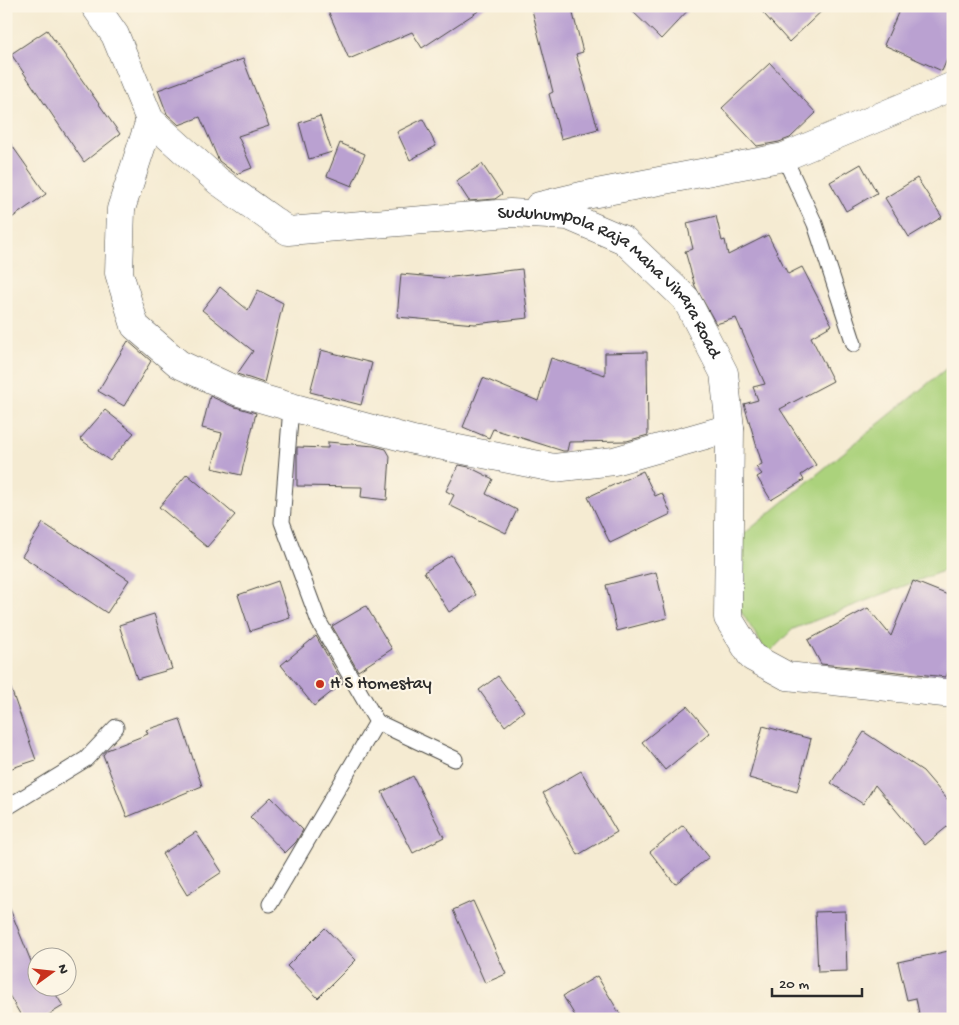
<svg xmlns="http://www.w3.org/2000/svg" width="959" height="1025" font-family="'Gochi Hand',sans-serif">
  <style>
    .green { fill: #abd27c; stroke: #6b7e54 }
    .building { fill: #baa1d1 }
    .lines { fill: none; stroke-linecap: round; stroke-linejoin: round }
    .service-casing { stroke: #494844; stroke-width: 17 }
    .minor-casing { stroke: #494844; stroke-width: 29 }
    .service { stroke: #fff; stroke-width: 15 }
    .minor { stroke: #fff; stroke-width: 28 }
    .poi-dot { fill: #c8321e; stroke: #fcf5e5; stroke-width: 2 }
    .labels { text-anchor: middle; dominant-baseline: central; stroke-width: 4.5; stroke-linejoin: round; paint-order: stroke }
    .street-label { font-size: 18px; fill: #2b2b2b; stroke: #fcf5e5 }
    .poi-label { font-size: 18px; fill: #2b2b2b; stroke: #fcf5e5; text-anchor: start }
  </style>
  <rect width="100%" height="100%" fill="#fcf5e5"/>
  <filter id="ink" filterUnits="userSpaceOnUse"><feTurbulence type="fractalNoise" baseFrequency=".02" numOctaves="2"/><feDisplacementMap in="SourceGraphic" scale="10" xChannelSelector="R" yChannelSelector="G"/><feConvolveMatrix kernelMatrix="1 2 1 2 8 2 1 2 1" color-interpolation-filters="sRGB"/></filter>
  <filter id="wash" filterUnits="userSpaceOnUse"><feTurbulence type="fractalNoise" baseFrequency=".0096" numOctaves="4" result="noise"/><feDisplacementMap in="SourceGraphic" scale="20" xChannelSelector="R" yChannelSelector="G"/><feGaussianBlur stdDeviation="1.12" result="paint"/><feColorMatrix in="noise" values="0 0 0 0 0 0 0 0 0 0 0 0 0 0 0 0 0 1.4 0 .05"/><feComposite in="paint" operator="in"/></filter>
  <g filter="url(#wash)">
    <rect width="100%" height="100%" fill="#f5ebd2"/>
    <!-- green -->
    <polygon class="green" points="953,363 953,567 793,629 768,654 731,596 744,534"/>
    <g id="blocks">
      <!-- building -->
      <g class="building">
        <polygon points="326,6 486,6 422,48 412,32 349,59"/>
        <polygon points="531,6 571,6 583,52 576,54 598,129 561,139 549,94 553,92"/>
        <polygon points="627,6 692,6 661,39"/>
        <polygon points="757,6 827,6 789,42"/>
        <polygon points="901,6 953,6 953,46 942,71 884,45"/>
        <polygon points="47,30 120,134 84,162 11,54"/>
        <polygon points="243,59 269,126 238,136 252,168 236,174 219,161 200,117 179,125 167,114 158,90"/>
        <polygon points="770,63 816,113 790,138 779,142 757,146 722,108"/>
        <polygon points="320,116 332,152 309,159 299,123"/>
        <polygon points="423,119 436,146 410,160 397,132"/>
        <polygon points="6,137 46,194 6,222"/>
        <polygon points="340,143 365,154 352,186 327,176"/>
        <polygon points="482,164 502,194 495,199 469,201 456,181"/>
        <polygon points="861,164 877,193 846,211 830,182"/>
        <polygon points="917,178 942,217 909,237 885,198"/>
        <polygon points="716,216 722,241 725,240 728,255 768,235 788,274 802,267 832,325 811,337 833,381 780,409 816,465 801,475 804,480 771,500 757,477 762,474 756,467 762,464 744,404 758,400 753,387 765,384 736,318 716,324 695,286 685,251 693,249 687,223"/>
        <polygon points="522,269 528,318 475,324 397,317 401,274 444,278"/>
        <polygon points="220,287 248,310 258,290 283,303 264,383 237,374 253,351 202,310"/>
        <polygon points="128,341 151,361 124,406 98,391"/>
        <polygon points="321,350 372,363 361,405 310,392"/>
        <polygon points="647,352 648,435 627,441 569,442 567,451 563,451 493,429 489,438 463,427 483,378 538,401 551,358 605,375 605,353"/>
        <polygon points="210,396 232,406 256,413 241,475 212,468 222,433 202,428"/>
        <polygon points="105,410 134,433 110,461 80,439"/>
        <polygon points="328,442 374,446 386,449 390,456 387,500 361,497 362,487 297,486 297,447 328,448"/>
        <polygon points="459,465 469,467 493,479 486,494 517,510 506,533 449,505 454,495 446,491"/>
        <polygon points="643,471 655,496 662,493 671,514 610,543 588,497"/>
        <polygon points="187,474 235,515 207,547 159,507"/>
        <polygon points="43,523 129,580 107,613 22,556"/>
        <polygon points="451,555 476,595 449,612 424,572"/>
        <polygon points="656,572 667,618 617,631 606,585"/>
        <polygon points="278,581 290,618 250,631 238,595"/>
        <polygon points="913,581 953,597 953,659 946,677 821,664 808,640 868,608 891,636"/>
        <polygon points="366,606 392,649 358,671 332,626"/>
        <polygon points="154,614 172,669 137,679 119,625"/>
        <polygon points="316,636 343,683 314,706 281,665"/>
        <polygon points="498,676 524,711 505,726 479,690"/>
        <polygon points="6,686 10,686 36,760 6,770"/>
        <polygon points="687,706 710,733 665,770 642,742"/>
        <polygon points="180,719 202,786 127,817 103,755 107,750 148,734 146,730"/>
        <polygon points="763,726 811,739 797,792 749,778"/>
        <polygon points="864,732 923,771 953,806 953,822 925,845 875,785 863,804 831,783"/>
        <polygon points="581,771 617,832 578,855 543,793"/>
        <polygon points="413,776 444,837 413,853 382,792"/>
        <polygon points="271,797 303,830 296,842 285,853 250,817"/>
        <polygon points="683,825 709,857 675,884 650,852"/>
        <polygon points="196,832 222,872 187,895 162,854"/>
        <polygon points="473,901 506,974 485,983 453,910"/>
        <polygon points="6,904 8,904 38,979 38,988 52,988 63,1006 42,1019 23,1019 6,990"/>
        <polygon points="845,911 847,971 818,972 815,912"/>
        <polygon points="325,928 356,960 318,998 287,966"/>
        <polygon points="953,950 953,1019 920,1019 916,998 907,1000 898,962"/>
        <polygon points="597,976 623,1019 577,1019 563,996"/>
      </g>
    </g>
  </g>
  <g filter="url(#ink)">
    <use href="#blocks" fill-opacity="0" stroke="#494844" stroke-width="1"/>
    <g class="lines">
      <defs>
        <g id="service">
          <polyline points="784,157 815,224 854,344"/>
          <polyline points="377,722 455,759"/>
          <polyline points="6,808 86,759 116,727"/>
          <polyline points="270,904 377,722 319,622 282,522 291,407"/>
        </g>
        <g id="minor">
          <path id="s1" d="M95,6l20,29 35,85 68,61 70,50 222,-18 58,3 56,24 62,59 38,74 6,55 -2,190 24,39 35,19 166,18"/>
          <polyline points="150,120 121,209 119,273 135,326 179,364 239,392 291,407 413,440 554,468 614,461 730,428"/>
          <polyline points="539,206 581,196 784,157 953,86"/>
        </g>
      </defs>
      <!-- service casing -->
      <use href="#service" class="service-casing"/>
      <!-- minor casing -->
      <use href="#minor" class="minor-casing"/>
      <!-- service -->
      <use href="#service" class="service"/>
      <!-- minor -->
      <use href="#minor" class="minor"/>
    </g>
  </g>
  <!-- markers -->
  <circle class="poi-dot" cx="320" cy="684" r="5"/>
  <g class="labels">
    <!-- street labels -->
    <g class="street-label">
      <text stroke="none"><textPath href="#s1" startOffset="656">Suduhumpola Raja Maha Vihara Road</textPath></text>
    </g>
    <!-- poi labels -->
    <g class="poi-label">
      <text x="330" y="684">H S Homestay</text>
    </g>
  </g>
  <!-- margin -->
  <rect width="959" height="1025" fill="none" stroke="#fcf5e5" stroke-width="25"/>
  <!-- north arrow -->
  <g transform="translate(52 972) rotate(75)"><circle r="24" fill="#fcf5e5" stroke="#a8a49b"/>
  <path d="M0-4L9 19L0 12L-9 19Z" fill="#c8321e"/>
  <text y="-8" font-size="14" font-weight="bold" text-anchor="middle" fill="#2b2b2b">N</text>
  </g>
  <!-- scale -->
  <path d="M772 988v8h90v-8" fill="none" stroke="#2b2b2b" stroke-width="2.5"/>
  <text x="779" y="988" font-size="15" fill="#2b2b2b" stroke="#fcf5e5" stroke-width="4" paint-order="stroke">20 m</text>
</svg>
